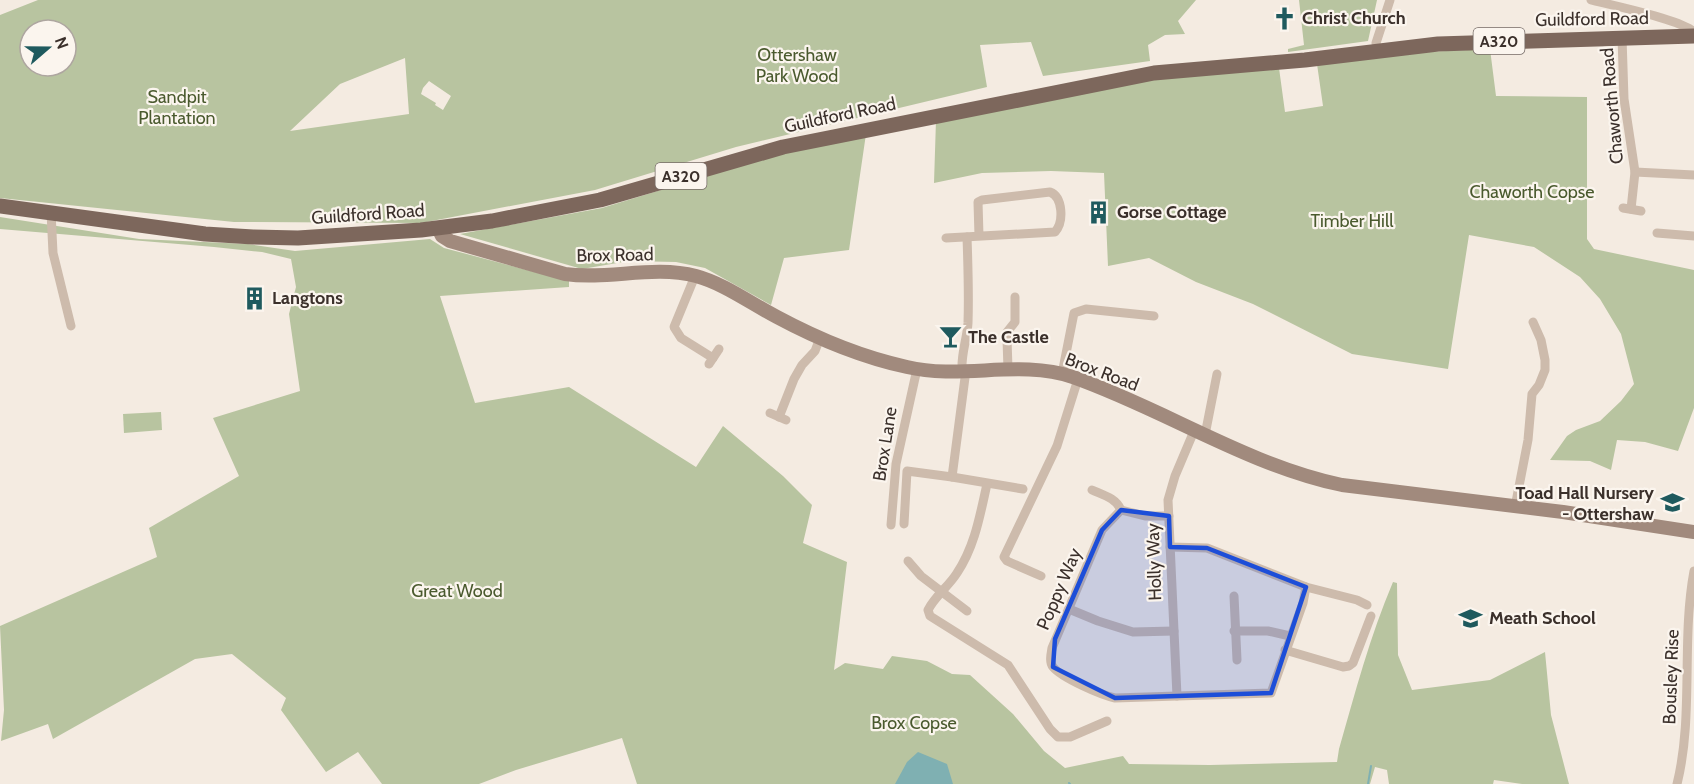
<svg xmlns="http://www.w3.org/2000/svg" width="1694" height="784" font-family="Cabin,sans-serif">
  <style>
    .green { fill: #b8c4a0; fill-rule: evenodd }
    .water { fill: #7fb0b2 }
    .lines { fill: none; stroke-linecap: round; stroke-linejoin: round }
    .stream { stroke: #7fb0b2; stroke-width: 2 }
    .street { stroke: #cdbbac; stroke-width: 9 }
    .secondary { stroke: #a18a7d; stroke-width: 14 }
    .primary { stroke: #7d675c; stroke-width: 15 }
    .marked { fill: #1d4ed8; fill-opacity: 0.2; stroke: #1d4ed8; stroke-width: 4.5; stroke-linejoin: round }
    .labels { text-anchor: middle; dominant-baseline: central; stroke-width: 4.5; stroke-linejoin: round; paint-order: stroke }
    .shield { fill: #fbf5ee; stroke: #756b66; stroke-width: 1.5 }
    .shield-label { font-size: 16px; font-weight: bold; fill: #3b302b }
    .poi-label { font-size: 18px; font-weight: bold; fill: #3b302b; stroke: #fbf5ee; text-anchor: start }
    .street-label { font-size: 18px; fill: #3b302b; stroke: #fbf5ee }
    .park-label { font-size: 18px; fill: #4a5a2e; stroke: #fbf5ee }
  </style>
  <rect width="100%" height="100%" fill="#f4ebe1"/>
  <!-- green -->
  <g class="green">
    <path d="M38,0h1158l-18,21 7,13 -20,1 -17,10 2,16 -107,15 -12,-34 -51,3 7,42 -251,60 -141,43 -174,33 -187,-1 -234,-24v-183zM30,30h36v36h-36zM405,58l4,56 -119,17 50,-47zM429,81l22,15 -8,14 -8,-5 1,-2 -15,-9 2,-6z"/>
    <polygon points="1299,0 1377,0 1368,41 1288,52 1288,49 1304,45"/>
    <polygon points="1490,49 1496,96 1587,97 1587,239 1594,249 1694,270 1694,408 1678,451 1645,442 1617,440 1611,470 1590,461 1550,460 1567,436 1576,430 1600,421 1621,401 1634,384 1621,334 1600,299 1580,277 1534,247 1469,235 1448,369 1352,354 1253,304 1196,282 1149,258 1108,266 1104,173 1051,171 982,173 934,183 936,120 1134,81 1279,68 1285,112 1323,106 1317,64 1403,53"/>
    <polygon points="866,134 849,250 784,258 771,305 705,268 676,262 629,261 582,269 460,234 602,208 795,149"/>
    <path d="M0,217l139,22 109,5 47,7 135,-12 14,9 125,33v6l-129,9 35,107 94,-16 127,80 27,-41 60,50 29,29 -9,38 44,19 -13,108 11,-7 38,6 9,-13 35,5 25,13 18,1 43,39 31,37 21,17 58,-12 6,8 81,1 127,-3 2,-13c16,-56 31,-113 54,-167l4,1 1,72 14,35 78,-10 55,-28 6,63 18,69h-47l-28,-4 -1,4h-104l-2,-14 -12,-3 -5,17h-733l-15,-46 -106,32 -37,14h-97l-24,-32 -32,20 -45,-62 5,-12 -54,-44 -37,5 -142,80 -5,-15 -47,17 3,-31 -4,-84 157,-69 -8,-29 90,-52 -26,-58 87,-27 -11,-77 7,-27 -5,-28 -29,-7 -48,-5 -214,-18z"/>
    <polygon points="161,412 162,430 124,433 123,414"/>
  </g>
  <!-- water -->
  <polygon class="water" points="918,752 947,764 953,784 895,784 907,762"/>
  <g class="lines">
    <!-- stream -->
    <g class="stream">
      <polyline points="1069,783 1070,784"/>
      <polyline points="1368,784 1371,766"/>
    </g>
    <!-- street -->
    <g class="street">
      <path d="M1591,0c20,5 91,20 103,32"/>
      <polyline points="1622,37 1624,99 1635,172 1631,209"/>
      <polyline points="1377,50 1376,43 1390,0"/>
      <polyline points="1635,172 1694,175"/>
      <polyline points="1623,208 1641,211"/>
      <polyline points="51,212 53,253 71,326"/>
      <polyline points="1657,233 1694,236"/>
      <path d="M946,238l109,-6c9,-10 8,-35 -5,-40l-68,8 -4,2 1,34"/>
      <polyline points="695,276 674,327 681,338 713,358"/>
      <polyline points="709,364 719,349"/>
      <polyline points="1008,369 1007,339 1007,332 1015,322 1015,297"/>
      <path d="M962,370c-1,-16 5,-31 6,-47 1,-29 0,-58 -1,-86"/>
      <polyline points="966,370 952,477 1023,489"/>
      <polyline points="1062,374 1074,313 1086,309 1154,316"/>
      <polyline points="770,413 786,420"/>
      <polyline points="779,417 794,379 802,365 815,351 820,338"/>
      <polyline points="1205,435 1217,374"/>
      <path d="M987,484c-7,31 -12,62 -30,89 -8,13 -22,23 -29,37l2,6 78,49 42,64 8,8h12l37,-16"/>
      <path d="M1092,490c11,5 24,8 29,20"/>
      <polyline points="1515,507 1528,440 1532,394 1539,385 1545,370 1545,360 1541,340 1533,322"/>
      <path d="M1169,516h-24l-24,-6 -19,20 -50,118c-1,6 -3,14 1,19 9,11 48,28 62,31l156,-5 32,-90 3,-16"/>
      <polyline points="904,524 907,471 952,477"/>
      <polyline points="891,525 896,464 917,369"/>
      <polyline points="1170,547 1207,548 1306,587 1357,600 1367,605"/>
      <polyline points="908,561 921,576 967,611"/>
      <polyline points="1041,576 1007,561 1004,557 1057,446 1078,379"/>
      <polyline points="1234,596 1237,660"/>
      <polyline points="1069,609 1098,621 1133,632 1174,631"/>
      <polyline points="1234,631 1268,631 1290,636"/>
      <polyline points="1285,650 1343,667 1349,666 1353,663 1371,616"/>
      <polyline points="1177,696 1168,500 1175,476 1194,431"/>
      <path d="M1677,784c17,-68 4,-143 17,-213"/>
    </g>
    <!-- secondary -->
    <path class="secondary" d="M438,228l4,8 8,5 115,33c44,6 88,-9 131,2 29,8 54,27 81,41 41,22 84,40 130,50 55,13 112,-8 166,10 91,32 174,88 269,108l221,27 131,20"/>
    <!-- primary -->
    <polyline class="primary" points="0,206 205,234 253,237 298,238 421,230 492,221 600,200 783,147 1154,73 1305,60 1438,44 1694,36"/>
  </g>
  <!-- marked area -->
  <path class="marked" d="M1121,510l48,6 1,31 37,1 99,39 -35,106 -156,5 -62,-31 2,-28 47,-109z"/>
  <!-- icons -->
  <defs>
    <symbol id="church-bare" viewBox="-9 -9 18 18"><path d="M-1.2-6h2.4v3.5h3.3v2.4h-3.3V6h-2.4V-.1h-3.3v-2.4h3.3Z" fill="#1f5a5e" stroke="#fbf5ee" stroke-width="2.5" paint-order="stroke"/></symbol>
    <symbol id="building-bare" viewBox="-9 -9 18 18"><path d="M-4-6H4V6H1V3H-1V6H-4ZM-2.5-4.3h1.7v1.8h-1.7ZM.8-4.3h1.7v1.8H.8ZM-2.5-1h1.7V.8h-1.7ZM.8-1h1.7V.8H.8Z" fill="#1f5a5e" stroke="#fbf5ee" stroke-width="2.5" paint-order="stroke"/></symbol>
    <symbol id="bar-bare" viewBox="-9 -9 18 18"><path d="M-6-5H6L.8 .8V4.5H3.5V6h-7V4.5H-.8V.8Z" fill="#1f5a5e" stroke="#fbf5ee" stroke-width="2.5" paint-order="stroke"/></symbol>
    <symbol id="school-bare" viewBox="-9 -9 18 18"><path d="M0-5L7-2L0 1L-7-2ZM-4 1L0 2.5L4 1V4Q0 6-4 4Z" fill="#1f5a5e" stroke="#fbf5ee" stroke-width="2.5" paint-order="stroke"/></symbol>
  </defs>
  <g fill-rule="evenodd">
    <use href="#church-bare" x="1268" y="2" width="33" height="33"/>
    <use href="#building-bare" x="1082" y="196" width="33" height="33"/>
    <use href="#building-bare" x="238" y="282" width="33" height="33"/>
    <use href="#bar-bare" x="934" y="320" width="33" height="33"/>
    <use href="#school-bare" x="1656" y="486" width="33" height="33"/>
    <use href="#school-bare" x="1454" y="602" width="33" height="33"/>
  </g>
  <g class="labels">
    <!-- shield labels -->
    <g class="shield">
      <rect x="1473.5" y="28" width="51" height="26" rx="4.5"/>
      <rect x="655.5" y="163" width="51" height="26" rx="4.5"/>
    </g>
    <g class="shield-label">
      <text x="1499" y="41">A320</text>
      <text x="681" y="176">A320</text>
    </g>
    <!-- poi labels -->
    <g class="poi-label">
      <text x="1302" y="18">Christ Church</text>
      <text x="1117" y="212">Gorse Cottage</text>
      <text x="272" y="298">Langtons</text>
      <text x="968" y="337">The Castle</text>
      <text x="1654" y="493" text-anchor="end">Toad Hall Nursery<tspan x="1654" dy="21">- Ottershaw</tspan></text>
      <text x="1489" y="618">Meath School</text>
    </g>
    <!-- street labels -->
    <g class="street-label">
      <text transform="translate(1592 19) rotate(-1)">Guildford Road</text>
      <text transform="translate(1612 106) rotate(-95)">Chaworth Road</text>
      <text transform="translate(840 115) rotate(-12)">Guildford Road</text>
      <text transform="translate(368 214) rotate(-4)">Guildford Road</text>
      <text transform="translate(615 255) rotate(-1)">Brox Road</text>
      <text transform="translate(1102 372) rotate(21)">Brox Road</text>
      <text transform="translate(885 444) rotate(-81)">Brox Lane</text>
      <text transform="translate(1154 562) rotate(-92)">Holly Way</text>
      <text transform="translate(1059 589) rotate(-67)">Poppy Way</text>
      <text transform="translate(1671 677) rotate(-88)">Bousley Rise</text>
    </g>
    <!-- park labels -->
    <g class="park-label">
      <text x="797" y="55">Ottershaw<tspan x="797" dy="21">Park Wood</tspan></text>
      <text x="177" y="97">Sandpit<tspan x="177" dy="21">Plantation</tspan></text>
      <text x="1532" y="192">Chaworth Copse</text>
      <text x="1352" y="221">Timber Hill</text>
      <text x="457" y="591">Great Wood</text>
      <text x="914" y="723">Brox Copse</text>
    </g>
  </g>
  <!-- north arrow -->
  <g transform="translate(48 48) rotate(70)"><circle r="28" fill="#fbf5ee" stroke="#aea6a0" stroke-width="1.5"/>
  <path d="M0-4.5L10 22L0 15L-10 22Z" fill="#1f5a5e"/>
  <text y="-9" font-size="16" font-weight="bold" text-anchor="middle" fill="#3b302b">N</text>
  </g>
</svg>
